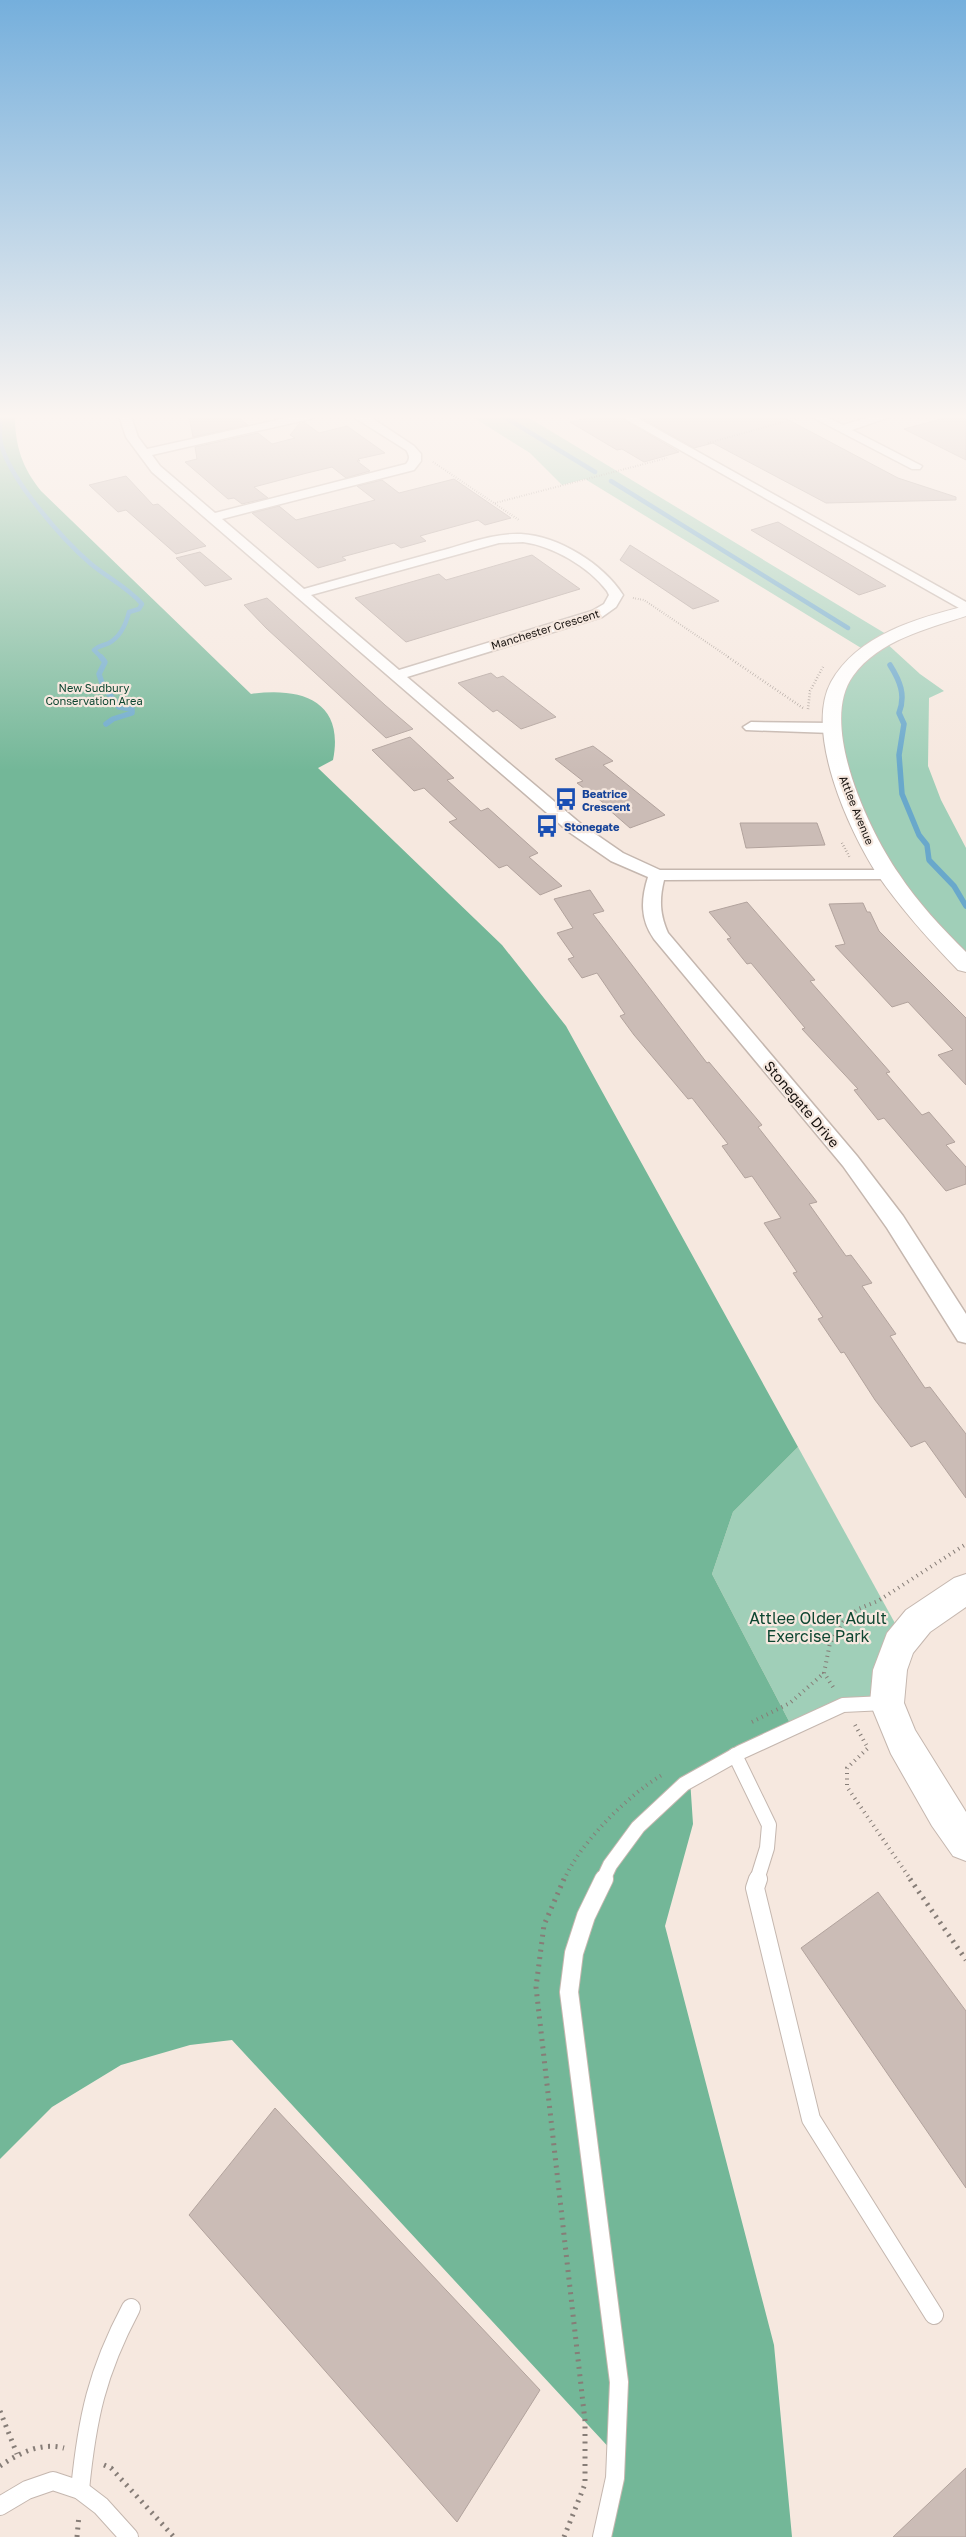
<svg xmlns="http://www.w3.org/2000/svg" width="966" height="2537" font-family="'Golos Text',sans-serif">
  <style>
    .green { fill: #a0cfb8 }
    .forest { fill: #73b798 }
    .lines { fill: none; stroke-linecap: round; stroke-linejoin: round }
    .stream-far1 { stroke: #69a8cb; stroke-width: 4.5 }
    .stream { stroke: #69a8cb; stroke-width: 5.5 }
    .building { fill: #cbbcb6; stroke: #b2a39d }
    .lane-far1-casing { stroke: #c5b7af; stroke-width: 16 }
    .lane-casing { stroke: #c5b7af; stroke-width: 20 }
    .street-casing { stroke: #c5b7af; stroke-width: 3 }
    .secondary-casing { stroke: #c5b7af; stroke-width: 2 }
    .path-far3 { stroke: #867d77; stroke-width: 2; stroke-dasharray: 0.5 2; stroke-linecap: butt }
    .path-far2 { stroke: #867d77; stroke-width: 2.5; stroke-dasharray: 0.5 2.5; stroke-linecap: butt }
    .path-far1 { stroke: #867d77; stroke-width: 4; stroke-dasharray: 1 4.5; stroke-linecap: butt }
    .path { stroke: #867d77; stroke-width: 5; stroke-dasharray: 2 5.5; stroke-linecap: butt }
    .lane-far1 { stroke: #fff; stroke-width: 14 }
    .lane { stroke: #fff; stroke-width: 18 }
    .street { fill: #fff; fill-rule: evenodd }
    .secondary { fill: #fff; fill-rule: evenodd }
    .labels { text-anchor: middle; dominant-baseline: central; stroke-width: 4.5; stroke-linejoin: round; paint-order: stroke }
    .far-street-label { font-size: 11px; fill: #16110e; stroke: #f6e8df }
    .far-park-label { font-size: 11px; fill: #0e4631; stroke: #f6e8df }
    .far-transit-label { font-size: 11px; font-weight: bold; fill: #164399; stroke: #f6e8df; text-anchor: start }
    .street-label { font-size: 14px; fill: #16110e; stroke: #f6e8df }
    .near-park-label { font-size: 16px; fill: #0e4631; stroke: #f6e8df }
  </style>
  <rect width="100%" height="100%" fill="#f6e8df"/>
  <!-- green -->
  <g class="green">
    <polygon points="471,416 526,416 891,637 884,641 920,674 944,691 929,698 928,766 941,800 966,848 966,966 869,844 830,712 866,651 585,479 562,485 530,453"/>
    <polygon points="798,1447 902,1636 885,1701 791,1725 712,1574 733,1512"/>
  </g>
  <!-- forest -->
  <path class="forest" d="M0,416h15c0,30 7,51 26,75l210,203c49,-7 94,6 82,66l-15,8 184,177 64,81 232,421 -65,65 -21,62 79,151 -101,54 3,45 -28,102 109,419 18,192h-194l16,-84 -382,-413 -42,5 -69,20 -69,42 -52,52z"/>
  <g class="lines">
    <!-- stream-far1 -->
    <g class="stream-far1">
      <path d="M1,416c-1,7 -1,16 -1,23 6,37 63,101 91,125 17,14 36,23 51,40l-3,5 -10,3c-3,12 -9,25 -20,31 -6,3 -10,2 -15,7l8,8"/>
      <polyline points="503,416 595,472"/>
      <polyline points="611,481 848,628"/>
    </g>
    <!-- stream -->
    <g class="stream">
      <polyline points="101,657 105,662 99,674 103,686 119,707 132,709 132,713 113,719 106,724"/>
      <path d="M890,665c10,16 16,30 9,48l5,11 -5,31 3,39 17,41 8,10 2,15 25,26 12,20"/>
    </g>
  </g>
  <!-- building -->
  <g class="building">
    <polygon points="189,416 203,416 206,419 237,416 248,425 193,437"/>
    <polygon points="596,416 618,416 679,452 644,462 622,449 617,450 570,422"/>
    <polygon points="638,416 781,416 898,478 956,497 956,500 826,503 713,443 694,448"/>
    <polygon points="952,416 966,416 966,460 904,429"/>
    <polygon points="304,422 319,433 347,426 385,453 358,459 360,461 357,461 370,471 346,478 332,467 307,473 254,487 268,498 242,504 234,498 228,499 185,462 197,459 195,447 258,433 272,444 295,438 290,435 299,424"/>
    <polygon points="126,476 153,505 158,504 206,546 176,554 126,510 118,512 89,485"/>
    <polygon points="454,479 511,518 485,525 478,520 420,536 426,541 401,548 394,543 342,557 346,560 318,568 252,513 279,506 296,520 375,500 357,486 382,480 399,493"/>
    <polygon points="778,522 839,558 886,586 859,595 751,530"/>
    <polygon points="630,545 719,601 693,609 620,560"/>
    <polygon points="200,552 232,579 205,586 176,558"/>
    <polygon points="532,555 580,589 406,642 355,598 439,574 446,580"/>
    <polygon points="267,598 385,705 413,729 386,738 266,628 244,605"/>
    <polygon points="491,673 497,678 503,676 556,717 521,729 497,710 493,712 458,683"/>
    <polygon points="410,737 454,778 447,780 481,811 488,808 538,853 529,857 562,886 540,895 507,865 499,868 449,822 457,819 424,788 414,791 372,750"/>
    <polygon points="593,746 613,761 603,765 665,815 630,828 607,808 609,807 577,783 583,781 555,759"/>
    <polygon points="740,823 817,823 825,845 746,848"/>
    <polygon points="590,890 604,911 593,914 707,1063 709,1062 762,1125 758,1127 817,1202 809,1204 846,1256 851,1255 872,1283 862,1286 896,1334 890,1336 925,1388 930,1387 966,1434 966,1498 925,1441 911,1447 875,1400 844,1352 841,1353 818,1319 823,1317 793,1273 797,1272 764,1223 781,1218 752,1176 745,1178 722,1146 728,1144 692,1098 688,1099 634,1035 620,1016 625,1014 597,973 582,978 568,959 574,957 557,933 573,928 554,899"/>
    <polygon points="747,902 815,980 810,981 890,1072 886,1073 922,1115 929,1112 955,1142 946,1145 966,1167 966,1184 946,1191 884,1118 878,1120 854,1090 858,1089 802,1029 805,1028 751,963 747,964 727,939 731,938 709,912"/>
    <polygon points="863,903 867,912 870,912 879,931 966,1018 966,1085 938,1055 953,1050 908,1002 892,1007 835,946 845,944 829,904"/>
    <polygon points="878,1892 966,2011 966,2188 801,1948"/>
    <polygon points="275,2108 540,2390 457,2522 189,2215"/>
    <polygon points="966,2468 966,2537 893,2537"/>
  </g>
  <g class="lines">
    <defs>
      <g id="lane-far1">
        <polyline points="735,1755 769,1825 767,1848 757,1880"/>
        <polyline points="603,1880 610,1865 638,1827 684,1784 741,1752 843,1705 885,1703"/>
      </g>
      <g id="lane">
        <polyline points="758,1879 755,1888 811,2119 934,2315"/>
        <path d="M80,2490c7,-72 17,-118 51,-182"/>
        <polyline points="0,2506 27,2490 53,2481 80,2490 101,2506 129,2537"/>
        <polyline points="602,2537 615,2478 619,2382 569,1992 574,1953 586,1916 604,1879"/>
      </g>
      <g id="street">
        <path d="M119,416h12l7,21 9,12 148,-33h21l-6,3 -158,36 8,11 55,47 191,-49c4,-5 4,-8 0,-14l-54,-34 20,2 42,28 7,8v7l-7,9 -192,49 82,70c45,-13 90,-25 136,-38 26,-7 54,-18 81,-17 38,2 82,30 102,61l-7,12 -14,10 -195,60 174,147 42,29 37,17h234l3,4 -3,4 -6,1 -224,1c-5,20 -4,35 4,53l189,223 46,60 63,98v29l-8,-2 -71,-113 -44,-62 -189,-227c-14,-20 -13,-40 -6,-62l-37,-16 -42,-29 -417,-360 -26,-35zM523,542c30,4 66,25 84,49l2,4 -5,9 -12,7 -193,59 -88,-75 188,-52z"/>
        <polygon points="620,416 634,416 966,602 966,612"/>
        <polygon points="810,416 825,416 843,425 874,416 892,416 852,430 922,466 920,469 912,469"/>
        <polygon points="751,722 832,723 840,728 832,733 746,730 743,727"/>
      </g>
      <g id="secondary">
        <path d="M966,606v10c-39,13 -87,24 -113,60 -35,48 16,155 46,198 19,29 43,54 67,78v20l-8,-2c-29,-30 -57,-61 -81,-96 -28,-43 -73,-142 -46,-192 26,-47 86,-64 135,-76z"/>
        <polygon points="966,1574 966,1607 930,1632 913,1653 907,1670 904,1703 915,1730 966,1812 966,1861 953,1856 932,1826 891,1754 870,1703 873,1670 887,1633 906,1610 954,1578"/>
      </g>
    </defs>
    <!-- lane-far1 casing -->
    <use href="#lane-far1" class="lane-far1-casing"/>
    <!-- lane casing -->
    <use href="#lane" class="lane-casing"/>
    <!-- street casing -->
    <use href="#street" class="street-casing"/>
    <!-- secondary casing -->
    <use href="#secondary" class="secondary-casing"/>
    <!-- path-far3 -->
    <g class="path-far3">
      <polyline points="708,443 798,418"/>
      <polyline points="433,462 519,520"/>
      <polyline points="495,503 667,458"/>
      <polyline points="633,598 644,600 730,658"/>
    </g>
    <!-- path-far2 -->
    <g class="path-far2">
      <polyline points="728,657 803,708"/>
      <polyline points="808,709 810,691 823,667"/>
      <polyline points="842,843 850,858"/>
    </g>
    <!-- path-far1 -->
    <g class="path-far1">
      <polyline points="833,1687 824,1673 830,1643 843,1622 858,1609 878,1601 966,1544"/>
      <polyline points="752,1722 790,1703 824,1673"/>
      <polyline points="855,1725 868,1748 847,1768 847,1787 911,1880"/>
      <path d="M564,1880c15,-36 65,-86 98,-105"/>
    </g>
    <!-- path -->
    <g class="path">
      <polyline points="910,1879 966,1960"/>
      <polyline points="0,2411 17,2454"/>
      <polyline points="104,2465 111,2468 174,2537"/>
      <path d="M0,2466c19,-13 41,-24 64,-18"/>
      <polyline points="77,2537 79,2515"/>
      <polyline points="564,2537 585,2484 585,2421 536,1987 544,1925 564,1879"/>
    </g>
    <!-- lane-far1 -->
    <use href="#lane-far1" class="lane-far1"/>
    <!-- lane -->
    <use href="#lane" class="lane"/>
    <!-- street -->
    <use href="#street" class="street"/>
    <!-- secondary -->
    <use href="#secondary" class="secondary"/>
  </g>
  <!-- sky -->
  <linearGradient id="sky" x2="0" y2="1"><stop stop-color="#75afdc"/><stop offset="0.54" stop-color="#fbf5f1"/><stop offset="1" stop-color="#fbf5f1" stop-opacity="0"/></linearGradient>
  <rect width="966" height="771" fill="url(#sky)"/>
  <!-- icons -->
  <defs>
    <symbol id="bus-bare" viewBox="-9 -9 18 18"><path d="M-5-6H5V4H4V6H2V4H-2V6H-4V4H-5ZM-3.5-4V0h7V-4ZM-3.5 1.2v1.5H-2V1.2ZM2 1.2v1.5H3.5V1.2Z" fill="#1a4fb4" stroke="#f6e8df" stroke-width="2.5" paint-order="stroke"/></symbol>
  </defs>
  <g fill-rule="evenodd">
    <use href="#bus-bare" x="550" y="783" width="32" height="32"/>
    <use href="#bus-bare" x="531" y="810" width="32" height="32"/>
  </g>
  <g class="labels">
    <!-- far-street labels -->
    <g class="far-street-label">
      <text transform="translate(545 629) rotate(-17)">Manchester Crescent</text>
      <text transform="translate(857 810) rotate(68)">Attlee Avenue</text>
    </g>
    <!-- far-park labels -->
    <g class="far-park-label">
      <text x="94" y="687">New Sudbury<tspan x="94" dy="13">Conservation Area</tspan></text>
    </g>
    <!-- far-transit labels -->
    <g class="far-transit-label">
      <text x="582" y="793">Beatrice<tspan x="582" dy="13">Crescent</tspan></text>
      <text x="564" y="826">Stonegate</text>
    </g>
    <!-- street labels -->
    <g class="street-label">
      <text transform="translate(802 1104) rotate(50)">Stonegate Drive</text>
    </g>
    <!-- near-park labels -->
    <g class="near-park-label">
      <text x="818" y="1618">Attlee Older Adult<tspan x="818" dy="18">Exercise Park</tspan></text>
    </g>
  </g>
</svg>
